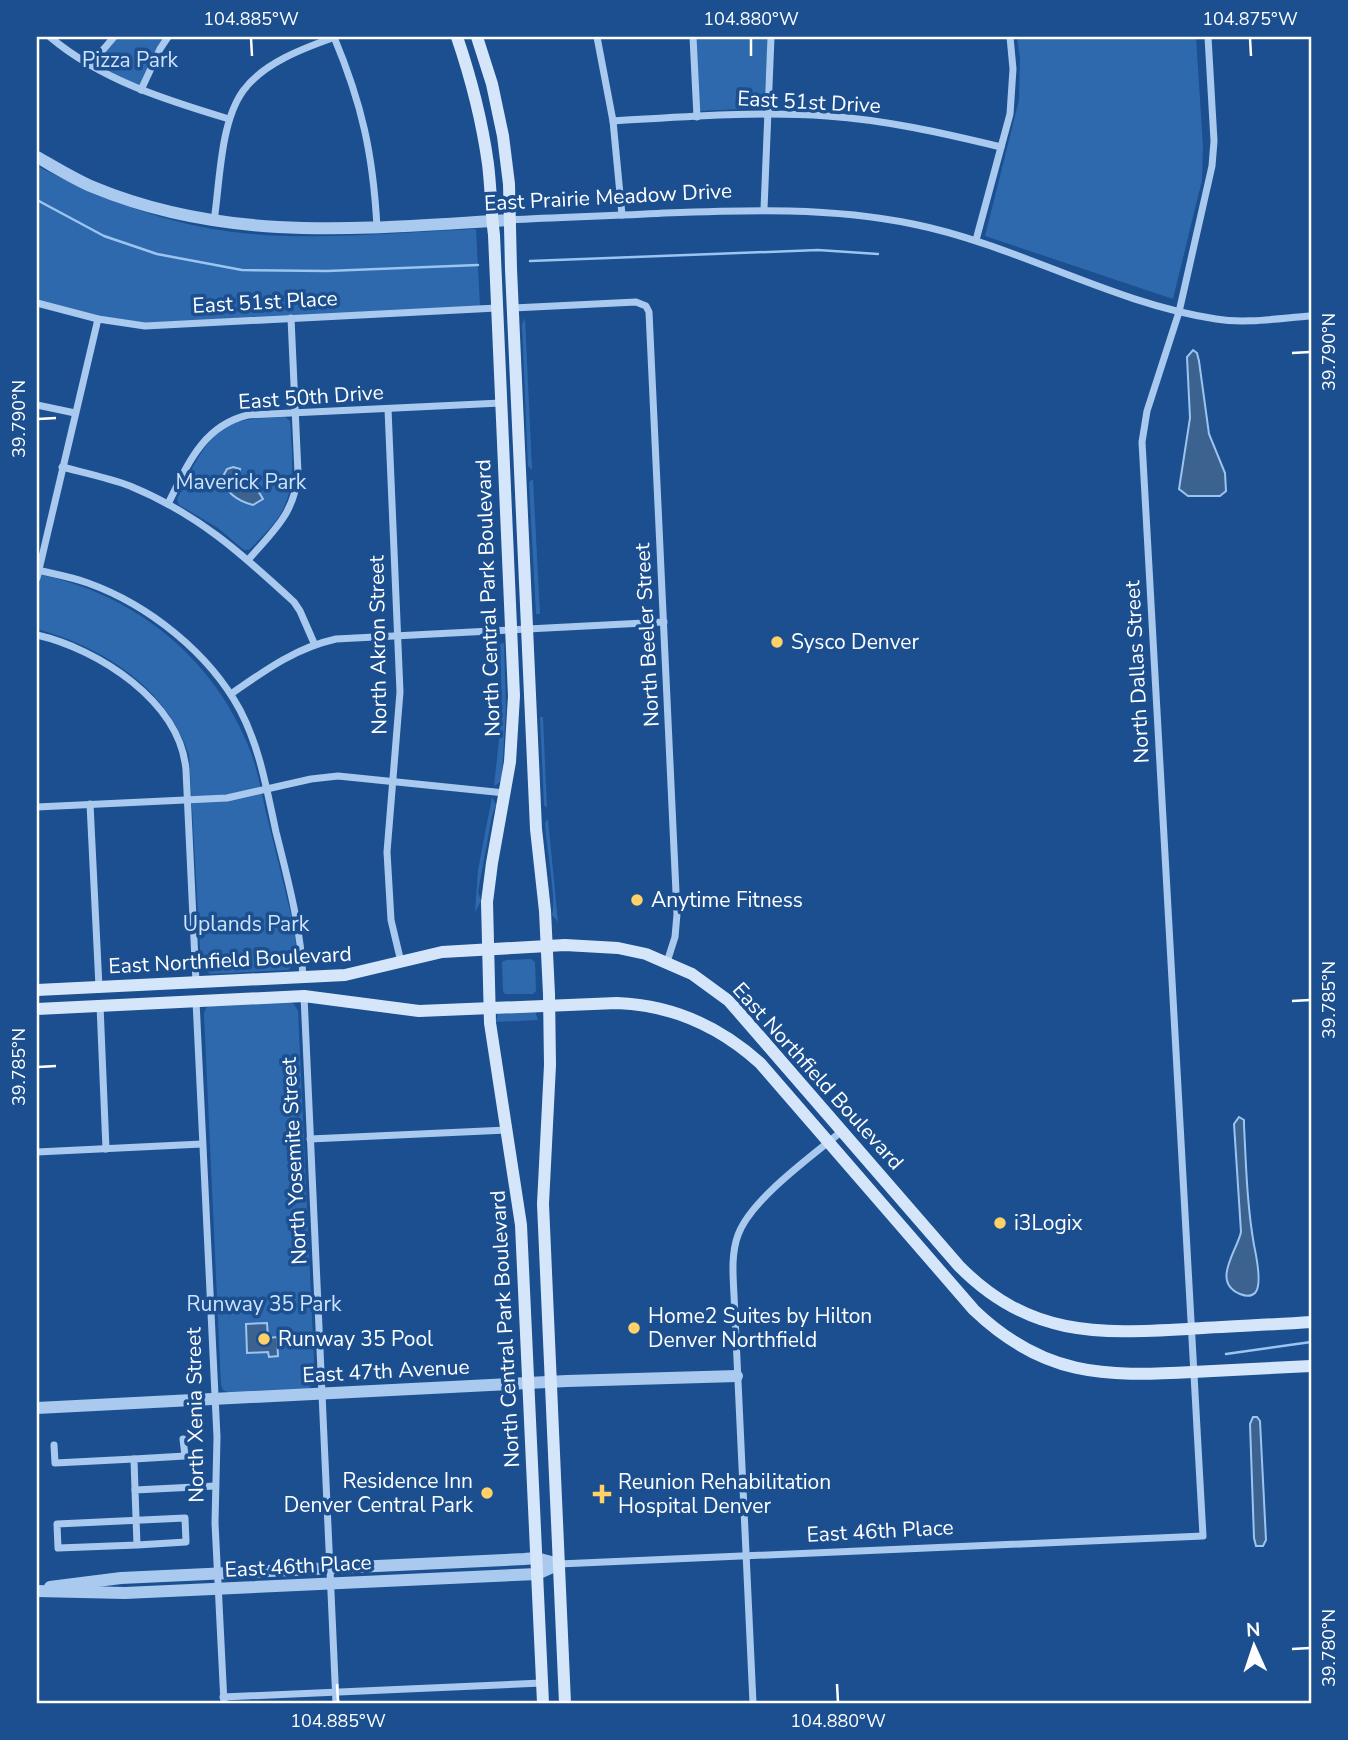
<svg xmlns="http://www.w3.org/2000/svg" width="1348" height="1740" font-family="'Nunito Sans',sans-serif">
  <style>
    .green { fill: #2e69ad }
    .water { fill: #3c6290; stroke: #9cc4f0; stroke-width: 2 }
    .lines { fill: none; stroke-linecap: round; stroke-linejoin: round }
    .stream { stroke: #9cc4f0; stroke-width: 2.5 }
    .minor { stroke: #a9c9ee; stroke-width: 7 }
    .tertiary { stroke: #a9c9ee; stroke-width: 12 }
    .secondary { stroke: #d6e6fa; stroke-width: 12 }
    .ticks { fill: none; stroke: #fff; stroke-width: 2.5 }
    .poi-dot { fill: #ffd166; stroke: #1b4f8f; stroke-width: 2.5 }
    .labels { text-anchor: middle; dominant-baseline: central; stroke-width: 7; stroke-linejoin: round; paint-order: stroke }
    .park-label { font-size: 21px; fill: #cfe3fa; stroke: #1b4f8f }
    .street-label { font-size: 21px; fill: #fff; stroke: #1b4f8f }
    .poi-label { font-size: 21px; fill: #fff; stroke: #1b4f8f; text-anchor: start }
    .neatline { fill: none; stroke: #fff; stroke-width: 2.5 }
    .ticks-label { font-size: 18px; text-anchor: middle; fill: #fff }
  </style>
  <rect width="100%" height="100%" fill="#1b4f8f"/>
  <!-- green -->
  <g class="green">
    <polygon points="114,37 168,37 141,90 90,65"/>
    <polygon points="695,37 768,37 764,108 697,111"/>
    <polygon points="1017,37 1196,37 1203,147 1202,180 1173,299 985,236 1019,100 1020,59"/>
    <path d="M37,166c67,34 130,59 205,67 75,8 159,-1 234,-4l4,77 -338,18 -42,-7 -63,-17z"/>
    <polygon points="525,318 532,470 528,466 522,325"/>
    <path d="M285,417l5,4c2,35 8,72 -15,101 -8,10 -17,19 -26,28h-5l-26,-22 -39,-23 -2,-6c15,-29 29,-69 64,-78 14,-3 29,-3 44,-4z"/>
    <polygon points="533,479 540,614 536,614 529,482"/>
    <path d="M37,574c96,19 177,83 213,176 8,21 12,45 17,67 10,39 19,77 28,115l2,30 -9,8 -78,4 -9,-9 -12,-210c-22,-68 -87,-108 -152,-126z"/>
    <polygon points="504,643 506,709 502,774 500,782 494,786 502,712 500,644"/>
    <polygon points="540,717 543,717 547,808 544,805"/>
    <polygon points="492,797 496,805 492,816 478,892 481,901 475,912 478,870"/>
    <path d="M548,819l10,103 -6,-7c5,-13 -6,-69 -7,-92z"/>
    <polygon points="531,959 535,962 536,991 533,994 505,994 503,991 502,962 506,960"/>
    <polygon points="286,1001 294,1004 298,1011 315,1382 308,1389 229,1393 223,1390 221,1385 204,1014 206,1008 212,1004"/>
    <polygon points="535,1011 538,1020 496,1022 498,1013"/>
  </g>
  <!-- water -->
  <g class="water">
    <polygon points="1193,350 1197,353 1199,361 1209,434 1225,473 1226,491 1220,496 1188,496 1179,489 1190,418 1187,357"/>
    <path d="M233,467l7,2 -3,14 12,-7 14,23 -10,6c-15,-4 -27,-11 -31,-27l5,-9z"/>
    <path d="M1239,1117l5,3v5c2,40 3,80 10,120 2,10 9,40 1,48 -4,4 -10,3 -15,1 -29,-12 -3,-43 1,-62l-7,-108z"/>
    <polygon points="267,1323 268,1338 277,1337 278,1356 269,1357 268,1352 247,1353 246,1324"/>
    <polygon points="1253,1417 1257,1417 1260,1421 1266,1540 1263,1546 1256,1546 1254,1538 1250,1424"/>
  </g>
  <g class="lines">
    <!-- stream -->
    <g class="stream">
      <polyline points="37,200 104,236 157,254 242,270 327,271 478,265"/>
      <polyline points="530,261 818,250 878,254"/>
      <polyline points="1226,1354 1311,1342"/>
    </g>
    <!-- minor -->
    <g class="minor">
      <path d="M50,37c51,43 116,63 179,82"/>
      <path d="M334,37c28,67 39,117 43,190"/>
      <polyline points="597,37 613,121 622,215"/>
      <polyline points="693,37 697,117"/>
      <polyline points="90,65 114,37"/>
      <polyline points="141,90 160,49 168,37"/>
      <path d="M613,121c71,-4 143,-10 214,-5 59,4 116,17 174,31"/>
      <polyline points="764,209 771,37"/>
      <path d="M510,220c52,-3 103,-4 154,-7 84,-3 166,-6 249,11 104,21 198,79 303,95 30,5 65,-1 95,-3"/>
      <path d="M214,221c6,-39 6,-98 29,-130 20,-28 61,-43 92,-54"/>
      <polyline points="976,240 1010,114 1013,69 1010,37"/>
      <polyline points="37,303 98,319 145,326 497,308"/>
      <polyline points="513,308 636,302 646,306 649,312 677,914 675,937 667,962"/>
      <polyline points="37,405 75,413"/>
      <polyline points="388,409 400,692 387,852 391,920 401,962"/>
      <path d="M62,467c23,6 47,11 68,19 68,28 111,67 164,116l6,9 14,32"/>
      <path d="M168,504c19,-38 34,-78 80,-89l253,-12"/>
      <path d="M249,559c25,-29 46,-46 49,-86l-7,-155"/>
      <path d="M37,570c17,4 35,7 51,13 61,22 121,70 152,127 20,38 27,81 36,122 12,48 25,96 27,146"/>
      <polyline points="37,578 98,319"/>
      <path d="M37,635c61,14 143,66 149,135l10,212"/>
      <path d="M231,694c33,-23 64,-46 105,-55l328,-17"/>
      <polyline points="90,804 99,987"/>
      <polyline points="37,807 227,798 311,779 338,776 505,793"/>
      <polyline points="304,996 336,1703"/>
      <polyline points="196,1001 217,1437 215,1523 224,1703"/>
      <polyline points="100,1005 106,1149"/>
      <polyline points="310,1139 507,1130"/>
      <polyline points="37,1152 202,1144"/>
      <polyline points="54,1445 55,1463 134,1459"/>
      <polyline points="135,1490 134,1459 185,1456 183,1439"/>
      <polyline points="137,1545 58,1548 57,1524 185,1518 186,1542 137,1545 135,1490 215,1486"/>
      <polyline points="559,1564 1203,1536 1142,442 1147,411 1179,312 1212,166 1214,141 1208,37"/>
      <polyline points="223,1697 542,1683"/>
      <path d="M753,1703l-19,-408c-1,-20 -3,-41 4,-60 13,-36 74,-79 104,-104"/>
    </g>
    <!-- tertiary -->
    <g class="tertiary">
      <path d="M37,157c18,10 37,22 56,30 137,57 274,41 417,33"/>
      <polyline points="37,1408 567,1381 737,1376"/>
      <polyline points="50,1587 121,1578 524,1559 536,1558 559,1564"/>
      <polyline points="37,1591 125,1593 537,1574 559,1564"/>
    </g>
    <!-- secondary -->
    <g class="secondary">
      <path d="M457,37c14,41 25,84 31,127 3,24 3,48 6,71l20,461 -4,66 -18,101 -5,39 3,121 31,202 22,478"/>
      <polyline points="477,37 492,84 503,136 509,184 511,269 536,829 545,911 549,994 550,1065 543,1204 565,1703"/>
      <path d="M37,990l308,-15 97,-23 123,-7 53,3 28,6 46,20 37,27 230,265c70,71 138,68 229,63 41,-3 82,-4 123,-7"/>
      <path d="M37,1009l267,-13 115,15 198,-8c56,2 102,23 143,60l214,247c69,66 129,67 219,62 39,-2 79,-4 118,-6"/>
    </g>
  </g>
  <!-- ticks -->
  <path class="ticks" d="M251,38l1,18M751,38v18M1250,38l1,18M1292,353l18,-1M38,419l18,-1M1292,1001l18,-1M38,1067l18,-1M1292,1649l18,-1M337,1684l1,18M837,1684l1,18"/>
  <!-- markers -->
  <g class="poi-dot">
    <circle cx="777" cy="642" r="7"/>
    <circle cx="637" cy="900" r="7"/>
    <circle cx="1000" cy="1223" r="7"/>
    <circle cx="634" cy="1328" r="7"/>
    <circle cx="264" cy="1339" r="7"/>
    <circle cx="487" cy="1493" r="7"/>
    <path d="M598.5 1483.5h7v7h7v7h-7v7h-7v-7h-7v-7h7z"/>
  </g>
  <g class="labels">
    <!-- park labels -->
    <g class="park-label">
      <text x="130" y="60">Pizza Park</text>
      <text x="241" y="482">Maverick Park</text>
      <text x="246" y="924">Uplands Park</text>
      <text x="264" y="1304">Runway 35 Park</text>
    </g>
    <!-- street labels -->
    <g class="street-label">
      <text transform="translate(809 102) rotate(3)">East 51st Drive</text>
      <text transform="translate(608 197) rotate(-3)">East Prairie Meadow Drive</text>
      <text transform="translate(265 302) rotate(-3)">East 51st Place</text>
      <text transform="translate(311 397) rotate(-4)">East 50th Drive</text>
      <text transform="translate(488 598) rotate(-92)">North Central Park Boulevard</text>
      <text transform="translate(647 635) rotate(-93)">North Beeler Street</text>
      <text transform="translate(378 645) rotate(-91)">North Akron Street</text>
      <text transform="translate(1137 672) rotate(-93)">North Dallas Street</text>
      <text transform="translate(230 960) rotate(-3)">East Northfield Boulevard</text>
      <text transform="translate(818 1076) rotate(48)">East Northfield Boulevard</text>
      <text transform="translate(294 1161) rotate(-93)">North Yosemite Street</text>
      <text transform="translate(505 1329) rotate(-93)">North Central Park Boulevard</text>
      <text transform="translate(386 1371) rotate(-3)">East 47th Avenue</text>
      <text transform="translate(195 1415) rotate(-91)">North Xenia Street</text>
      <text transform="translate(880 1531) rotate(-3)">East 46th Place</text>
      <text transform="translate(298 1566) rotate(-3)">East 46th Place</text>
    </g>
    <!-- poi labels -->
    <g class="poi-label">
      <text x="791" y="642">Sysco Denver</text>
      <text x="651" y="900">Anytime Fitness</text>
      <text x="1014" y="1223">i3Logix</text>
      <text x="648" y="1316">Home2 Suites by Hilton<tspan x="648" dy="24">Denver Northfield</tspan></text>
      <text x="278" y="1339">Runway 35 Pool</text>
      <text x="473" y="1481" text-anchor="end">Residence Inn<tspan x="473" dy="24">Denver Central Park</tspan></text>
      <text x="618" y="1482">Reunion Rehabilitation<tspan x="618" dy="24">Hospital Denver</tspan></text>
    </g>
  </g>
  <!-- border -->
  <rect width="1348" height="1740" fill="none" stroke="#1b4f8f" stroke-width="77"/>
  <!-- north arrow -->
  <g transform="translate(1254 1646) rotate(357)" stroke="#1b4f8f" stroke-width="5" paint-order="stroke">
  <path d="M0-5L12 26L0 18L-12 26Z" fill="#ffffff"/>
  <text y="-10" font-size="19" font-weight="bold" text-anchor="middle" fill="#ffffff">N</text>
  </g>
  <rect x="38" y="38" width="1272" height="1664" class="neatline"/>
  <g class="ticks-label">
    <text x="251" y="25">104.885°W</text>
    <text x="751" y="25">104.880°W</text>
    <text x="1250" y="25">104.875°W</text>
    <text transform="translate(1329 352) rotate(-90)" y="6">39.790°N</text>
    <text transform="translate(19 419) rotate(-90)" y="6">39.790°N</text>
    <text transform="translate(1329 1000) rotate(-90)" y="6">39.785°N</text>
    <text transform="translate(19 1067) rotate(-90)" y="6">39.785°N</text>
    <text transform="translate(1329 1648) rotate(-90)" y="6">39.780°N</text>
    <text x="338" y="1727">104.885°W</text>
    <text x="838" y="1727">104.880°W</text>
  </g>
</svg>
